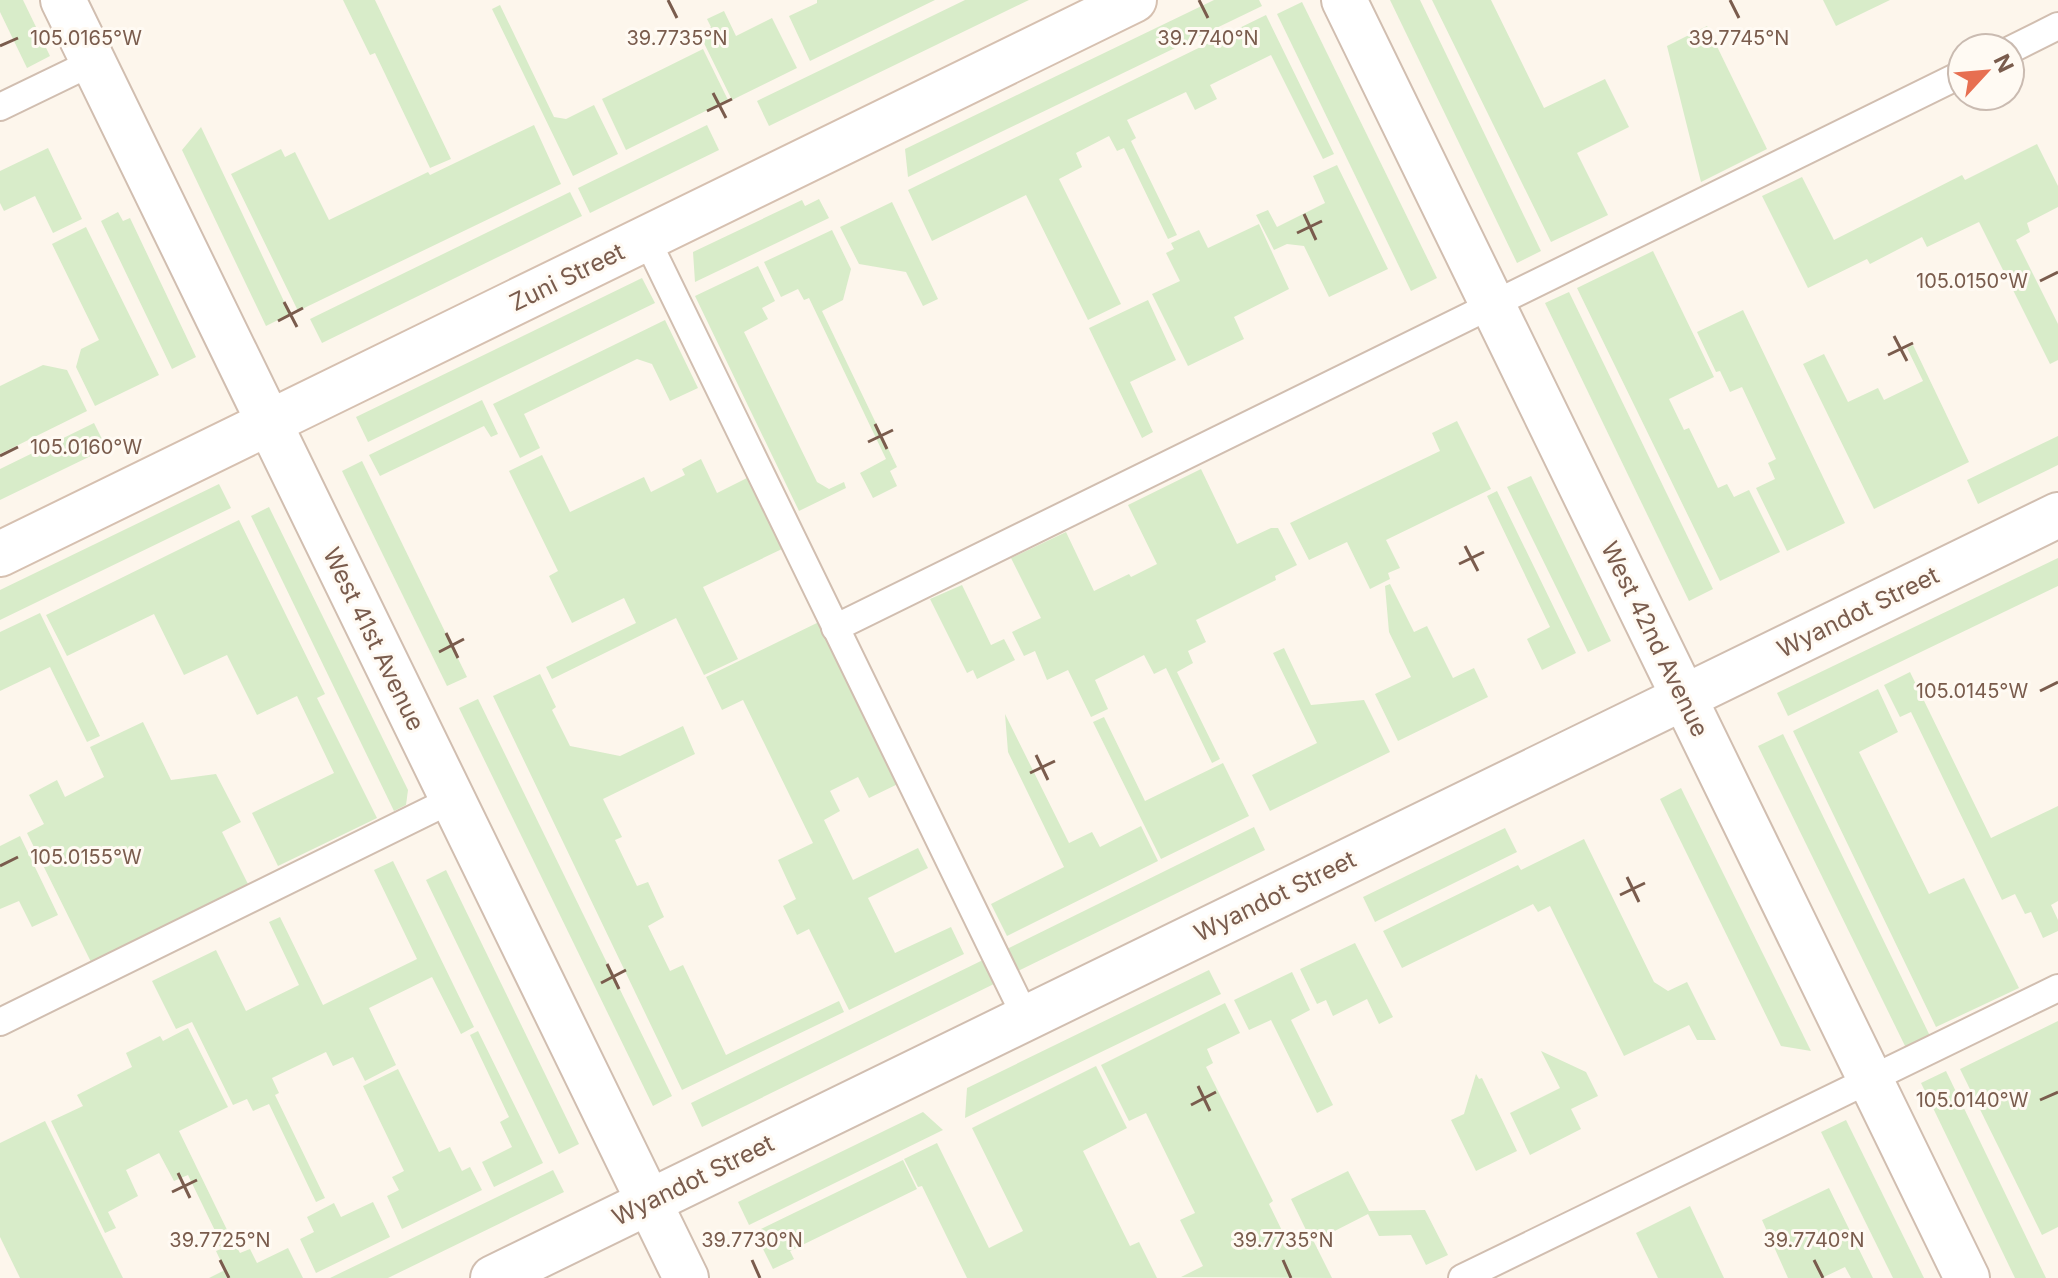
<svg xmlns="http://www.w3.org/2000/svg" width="2058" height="1278" font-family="Inter,sans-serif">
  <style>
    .green { fill: #d8ecc9 }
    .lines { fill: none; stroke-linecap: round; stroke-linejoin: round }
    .lane-casing { stroke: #d1beb0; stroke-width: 30 }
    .street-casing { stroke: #d1beb0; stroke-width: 48 }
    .secondary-casing { stroke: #d6c0b0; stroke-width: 48 }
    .lane { stroke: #fff; stroke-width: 26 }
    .street { stroke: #fff; stroke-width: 44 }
    .secondary { stroke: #fff; stroke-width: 44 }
    .ticks { fill: none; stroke: #7a5c4d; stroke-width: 3 }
    .labels { text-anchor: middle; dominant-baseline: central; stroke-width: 6; stroke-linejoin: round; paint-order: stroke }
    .street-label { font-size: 24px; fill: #7a5c4d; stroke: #fffaf3 }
    .ticks-label { font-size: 20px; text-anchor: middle; fill: #7a5c4d; stroke: #fffaf3; stroke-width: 6; stroke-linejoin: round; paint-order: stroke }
  </style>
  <rect width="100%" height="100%" fill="#fdf6ec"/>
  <!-- green -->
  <g class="green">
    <polygon points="0,0 23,0 50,56 27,68 0,12"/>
    <polygon points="343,0 375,0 451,159 430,168 375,53 370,55"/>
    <polygon points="817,0 935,0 810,61 789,16 817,3"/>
    <polygon points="965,0 1029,0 769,126 757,101"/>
    <polygon points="1214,0 1259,0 1262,6 908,177 905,149"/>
    <polygon points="1390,0 1420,0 1541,251 1517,263"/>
    <polygon points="1432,0 1491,0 1544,108 1605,79 1629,127 1577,153 1608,215 1551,242"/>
    <polygon points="1823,0 1890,0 1836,26"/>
    <polygon points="1302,2 1437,278 1411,291 1277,14"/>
    <polygon points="500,5 554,117 566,119 594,105 618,154 573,176 492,9"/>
    <polygon points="724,11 736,36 772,18 797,68 732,100 699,33 711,27 707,19"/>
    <polygon points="1266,15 1334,154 1323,159 1271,55 1210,85 1217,99 1195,110 1186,92 1127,120 1136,138 1131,141 1177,235 1168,239 1124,148 1117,151 1109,136 1076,153 1082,167 1059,179 1121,304 1088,320 1026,195 932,241 908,190"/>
    <polygon points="1707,26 1767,149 1701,182 1667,46"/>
    <polygon points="703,49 728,100 626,150 602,99"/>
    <polygon points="534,125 561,184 298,311 231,174 281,149 285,157 295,152 329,220 428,172 430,175"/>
    <polygon points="707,125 719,150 590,213 578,188"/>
    <polygon points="201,127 290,314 266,326 182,150"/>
    <polygon points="2037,144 2058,186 2058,207 2027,223 2030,232 2016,240 2058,324 2058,360 2050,364 1979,222 1927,247 1922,237 1870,264 1867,259 1808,288 1762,196 1802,177 1834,240 1962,175 1965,180"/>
    <polygon points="48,148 82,219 53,233 35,196 4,211 0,203 0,171"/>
    <polygon points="1337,165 1388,269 1329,297 1304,246 1287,244 1274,250 1256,215 1268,210 1277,227 1325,203 1313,176"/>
    <polygon points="570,192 582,216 322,343 310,319"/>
    <polygon points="819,199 829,218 695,282 693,252 802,200 805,206"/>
    <polygon points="892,202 938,299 923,306 906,272 859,264 840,227"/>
    <polygon points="118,212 123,221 130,218 196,357 172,369 101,221"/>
    <polygon points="1259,224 1289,289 1234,317 1244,339 1188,366 1152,294 1180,281 1166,253 1174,249 1171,243 1199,230 1208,248"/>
    <polygon points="86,227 159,375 95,406 76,367 81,349 99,340 52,244"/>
    <polygon points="832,230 851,269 843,300 822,311 897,467 890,471 897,486 873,498 860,473 886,459 809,298 804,300 798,289 781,297 764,262"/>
    <polygon points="1653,251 1714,377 1669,399 1684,430 1689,428 1718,488 1727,484 1734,497 1749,490 1780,552 1720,581 1577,288"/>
    <polygon points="758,266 775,301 762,308 768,319 744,332 817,482 829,489 844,482 846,488 799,511 695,296"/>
    <polygon points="642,278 655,303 368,442 356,417"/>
    <polygon points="1569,292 1713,589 1689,601 1545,303"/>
    <polygon points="1148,300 1176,360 1130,382 1153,432 1142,438 1089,328"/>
    <polygon points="1743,310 1845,523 1787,551 1756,488 1775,479 1768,463 1776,459 1742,387 1730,392 1720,371 1716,372 1697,332"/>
    <polygon points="665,320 698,388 670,401 652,364 637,359 524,414 540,448 520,458 493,404"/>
    <polygon points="1913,345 1969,462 1874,509 1803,364 1824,354 1848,402 1878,388 1884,400 1923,381 1907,348"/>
    <polygon points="43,365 67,370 87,411 0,454 0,386"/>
    <polygon points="482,400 498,434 491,437 484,426 380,476 369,455"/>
    <polygon points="1457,421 1491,489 1386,540 1400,568 1388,573 1390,579 1370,589 1347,542 1309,560 1290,523 1440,451 1432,433"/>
    <polygon points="94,423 104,443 94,448 97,453 0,500 0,469"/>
    <polygon points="2058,436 2058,465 1978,504 1967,480"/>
    <polygon points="542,455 570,512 644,477 651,492 685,475 682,469 701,459 717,493 747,478 782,549 703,587 738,659 704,675 676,618 552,679 546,667 636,623 624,598 572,623 549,576 558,571 509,471"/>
    <polygon points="362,461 467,677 447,686 342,471"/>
    <polygon points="1201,469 1237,544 1271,528 1278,528 1297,565 1275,576 1276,580 1196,620 1206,642 1188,651 1193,663 1177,672 1220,759 1212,763 1166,668 1154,674 1144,655 1095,680 1108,709 1091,717 1068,670 1047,680 1035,651 1024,656 1012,632 1041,618 1011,558 1066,532 1094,591 1129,574 1131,577 1157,564 1128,505"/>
    <polygon points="1531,476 1611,641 1588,652 1507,487"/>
    <polygon points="219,484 231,508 0,620 0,590"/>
    <polygon points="1497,491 1576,653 1542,670 1527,639 1550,627 1487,496"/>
    <polygon points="269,507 408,790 406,805 394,811 251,516"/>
    <polygon points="239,520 325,694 317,698 377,818 278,866 252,813 334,773 297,696 257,715 227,655 184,675 154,614 67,656 46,615"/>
    <polygon points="2058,558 2058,586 1788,716 1777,693"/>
    <polygon points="1390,584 1414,632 1427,626 1453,678 1474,668 1488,697 1398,741 1375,694 1411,677 1389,632 1385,586"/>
    <polygon points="962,585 991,645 1004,639 1015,660 977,679 973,670 967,673 930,599"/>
    <polygon points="40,613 100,736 87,742 50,667 0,691 0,632"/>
    <polygon points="823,620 902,782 869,798 858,777 830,791 840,811 824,820 853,880 918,848 928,868 868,898 895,953 951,927 964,954 849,1010 809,929 797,935 783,906 796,899 778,860 813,843 743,700 722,710 706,677"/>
    <polygon points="1284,648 1311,705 1364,700 1390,752 1270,811 1252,775 1317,743 1273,653"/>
    <polygon points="1910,672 1991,838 2058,806 2058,901 2051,905 2058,920 2058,931 2043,938 2031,912 2025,914 2015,894 2002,900 1911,712 1900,717 1884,685"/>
    <polygon points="540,674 556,707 552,710 570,746 620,756 683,726 695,754 603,799 622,837 615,840 637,886 648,882 664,917 648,926 670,971 683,965 726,1055 839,1001 844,1012 682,1090 493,696"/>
    <polygon points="1878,689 1898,732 1859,752 1929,894 1964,878 2019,988 1936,1027 1793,731"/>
    <polygon points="478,699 672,1096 653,1106 459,708"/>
    <polygon points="1005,714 1069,843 1092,832 1100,847 1141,826 1158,861 1007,936 991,904 1064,867 1008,752"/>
    <polygon points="1104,717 1145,801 1223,763 1249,816 1161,859 1093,722"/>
    <polygon points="143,722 171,780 216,774 241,822 222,832 248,884 91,962 27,833 44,824 29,795 57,780 65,797 104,777 90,747"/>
    <polygon points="1783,734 1931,1038 1907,1050 1758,746"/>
    <polygon points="1681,788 1811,1051 1781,1046 1660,799"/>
    <polygon points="1254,827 1265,850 1016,972 1005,950"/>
    <polygon points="1505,828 1517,852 1375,922 1363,897"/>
    <polygon points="20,836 58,915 32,927 19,901 0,909 0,846"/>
    <polygon points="1584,839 1654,982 1668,991 1687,982 1716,1040 1697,1040 1689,1025 1624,1056 1550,906 1538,912 1533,904 1402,968 1383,931 1518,865 1521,870"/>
    <polygon points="393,861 474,1027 461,1034 432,977 369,1008 396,1065 365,1081 353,1057 333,1066 326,1052 272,1078 279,1093 275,1095 325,1198 316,1202 269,1104 253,1111 247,1099 233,1105 192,1022 176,1029 152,981 216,950 246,1011 299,985 269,922 280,917 323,1005 417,959 374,870"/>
    <polygon points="446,870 579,1144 559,1154 426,880"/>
    <polygon points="1355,943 1393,1017 1379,1024 1367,999 1333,1016 1326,1000 1317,1004 1300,969"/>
    <polygon points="987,958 998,982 702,1127 691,1103"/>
    <polygon points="1209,970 1221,994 965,1118 967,1088"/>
    <polygon points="1292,972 1310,1010 1291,1020 1333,1105 1317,1113 1271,1020 1249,1030 1234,1000"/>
    <polygon points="1225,1003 1240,1033 1207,1049 1213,1063 1206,1067 1273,1201 1269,1204 1288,1243 1309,1232 1332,1278 1181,1277 1203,1266 1180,1220 1195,1213 1146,1113 1129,1121 1101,1065"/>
    <polygon points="2058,1021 2058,1227 2042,1235 1960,1069"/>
    <polygon points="188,1028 228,1107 179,1131 230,1236 220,1241 188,1175 174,1181 159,1153 126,1170 138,1196 108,1212 116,1228 105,1233 51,1121 83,1106 77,1095 132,1067 126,1053 160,1036 163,1041"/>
    <polygon points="478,1031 543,1163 494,1187 482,1162 512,1147 500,1122 509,1117 470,1035"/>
    <polygon points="1541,1051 1586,1072 1598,1096 1571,1109 1581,1129 1530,1155 1510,1113 1560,1088"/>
    <polygon points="1096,1066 1127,1128 1083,1151 1130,1246 1139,1242 1157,1278 967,1278 922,1186 918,1187 904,1159 937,1143 989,1248 1023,1231 972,1128"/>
    <polygon points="398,1069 439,1152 450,1147 462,1171 470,1167 482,1190 402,1229 387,1196 399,1190 392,1177 404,1171 363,1086"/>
    <polygon points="1946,1071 2046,1278 2015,1278 1921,1083"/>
    <polygon points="1476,1074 1479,1079 1482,1078 1517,1151 1476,1171 1451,1120 1464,1114"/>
    <polygon points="923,1112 943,1130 749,1225 738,1202"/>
    <polygon points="1846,1120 1924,1278 1893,1278 1821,1132"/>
    <polygon points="45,1121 123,1278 20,1278 0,1237 0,1143"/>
    <polygon points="903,1160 917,1189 790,1251 794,1259 773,1269 758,1239 761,1229"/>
    <polygon points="553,1170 564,1192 388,1278 330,1278"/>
    <polygon points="1348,1171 1369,1211 1425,1210 1448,1255 1426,1265 1411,1235 1379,1236 1368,1214 1317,1240 1311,1229 1306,1230 1291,1199"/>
    <polygon points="1829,1188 1873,1278 1851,1278 1845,1267 1822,1278 1788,1278 1762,1220"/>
    <polygon points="373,1202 390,1237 316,1273 300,1239 314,1232 307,1217 334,1203 341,1217"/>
    <polygon points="1690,1206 1724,1278 1658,1278 1636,1233"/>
    <polygon points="232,1239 240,1253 250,1249 257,1263 288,1248 303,1278 209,1278 225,1270 216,1251 221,1249 219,1245"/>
  </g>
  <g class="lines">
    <defs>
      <g id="lane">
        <polyline points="2010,50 2058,26"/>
        <polyline points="0,107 93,62"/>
        <polyline points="646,238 1026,1018"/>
        <polyline points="835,628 1962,74"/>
        <polyline points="0,1022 453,799"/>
        <polyline points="1462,1278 2058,988"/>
      </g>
      <g id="street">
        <polyline points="63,0 686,1278"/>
        <polyline points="1344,0 1967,1278"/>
        <polyline points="493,1278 2058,515"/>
      </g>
      <polyline id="secondary" points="0,554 1134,0"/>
    </defs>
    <!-- lane casing -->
    <use href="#lane" class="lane-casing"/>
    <!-- street casing -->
    <use href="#street" class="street-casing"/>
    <!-- secondary casing -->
    <use href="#secondary" class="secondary-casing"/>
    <!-- lane -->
    <use href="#lane" class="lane"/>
    <!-- street -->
    <use href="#street" class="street"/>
    <!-- secondary -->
    <use href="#secondary" class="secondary"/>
  </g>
  <!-- ticks -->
  <path class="ticks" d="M668,0l9,18M1199,0l9,18M1730,0l9,18M0,46l18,-8M713,93l13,25M707,111l25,-12M1304,214l12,26M1297,233l25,-12M2040,281l18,-9M284,302l13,25M278,321l25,-13M1894,336l13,25M1888,355l25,-12M875,424l12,25M868,442l25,-12M0,456l18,-9M1465,546l13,25M1459,564l25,-12M446,633l12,25M439,652l25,-13M2040,691l18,-9M1036,755l12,25M1030,773l25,-12M0,866l18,-9M1627,877l12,25M1620,895l25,-12M607,964l12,25M601,983l25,-13M1198,1086l12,25M2040,1100l18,-8M1191,1105l25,-13M178,1173l12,25M172,1192l25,-12M220,1260l9,18M752,1260l8,18M1283,1260l8,18M1814,1260l9,18"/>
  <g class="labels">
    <!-- street labels -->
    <g class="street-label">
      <text transform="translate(567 277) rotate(-26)">Zuni Street</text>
      <text transform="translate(1858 612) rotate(-26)">Wyandot Street</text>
      <text transform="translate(374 639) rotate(64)">West 41st Avenue</text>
      <text transform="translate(1655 639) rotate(64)">West 42nd Avenue</text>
      <text transform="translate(1275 896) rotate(-26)">Wyandot Street</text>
      <text transform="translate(693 1180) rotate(-26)">Wyandot Street</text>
    </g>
  </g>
  <g class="ticks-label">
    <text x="86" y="45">105.0165°W</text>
    <text x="677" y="45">39.7735°N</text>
    <text x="1208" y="45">39.7740°N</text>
    <text x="1739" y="45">39.7745°N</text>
    <text x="1972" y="288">105.0150°W</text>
    <text x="86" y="454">105.0160°W</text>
    <text x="1972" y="698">105.0145°W</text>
    <text x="86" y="864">105.0155°W</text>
    <text x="1972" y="1107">105.0140°W</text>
    <text x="220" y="1247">39.7725°N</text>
    <text x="752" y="1247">39.7730°N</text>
    <text x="1283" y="1247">39.7735°N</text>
    <text x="1814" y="1247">39.7740°N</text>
  </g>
  <!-- north arrow -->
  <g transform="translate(1986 72) rotate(64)"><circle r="38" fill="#fffaf3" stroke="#cabbb1" stroke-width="2"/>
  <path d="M0-6L14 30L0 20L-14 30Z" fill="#e76f51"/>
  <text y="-12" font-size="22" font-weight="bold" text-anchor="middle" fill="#7a5c4d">N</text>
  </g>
</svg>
